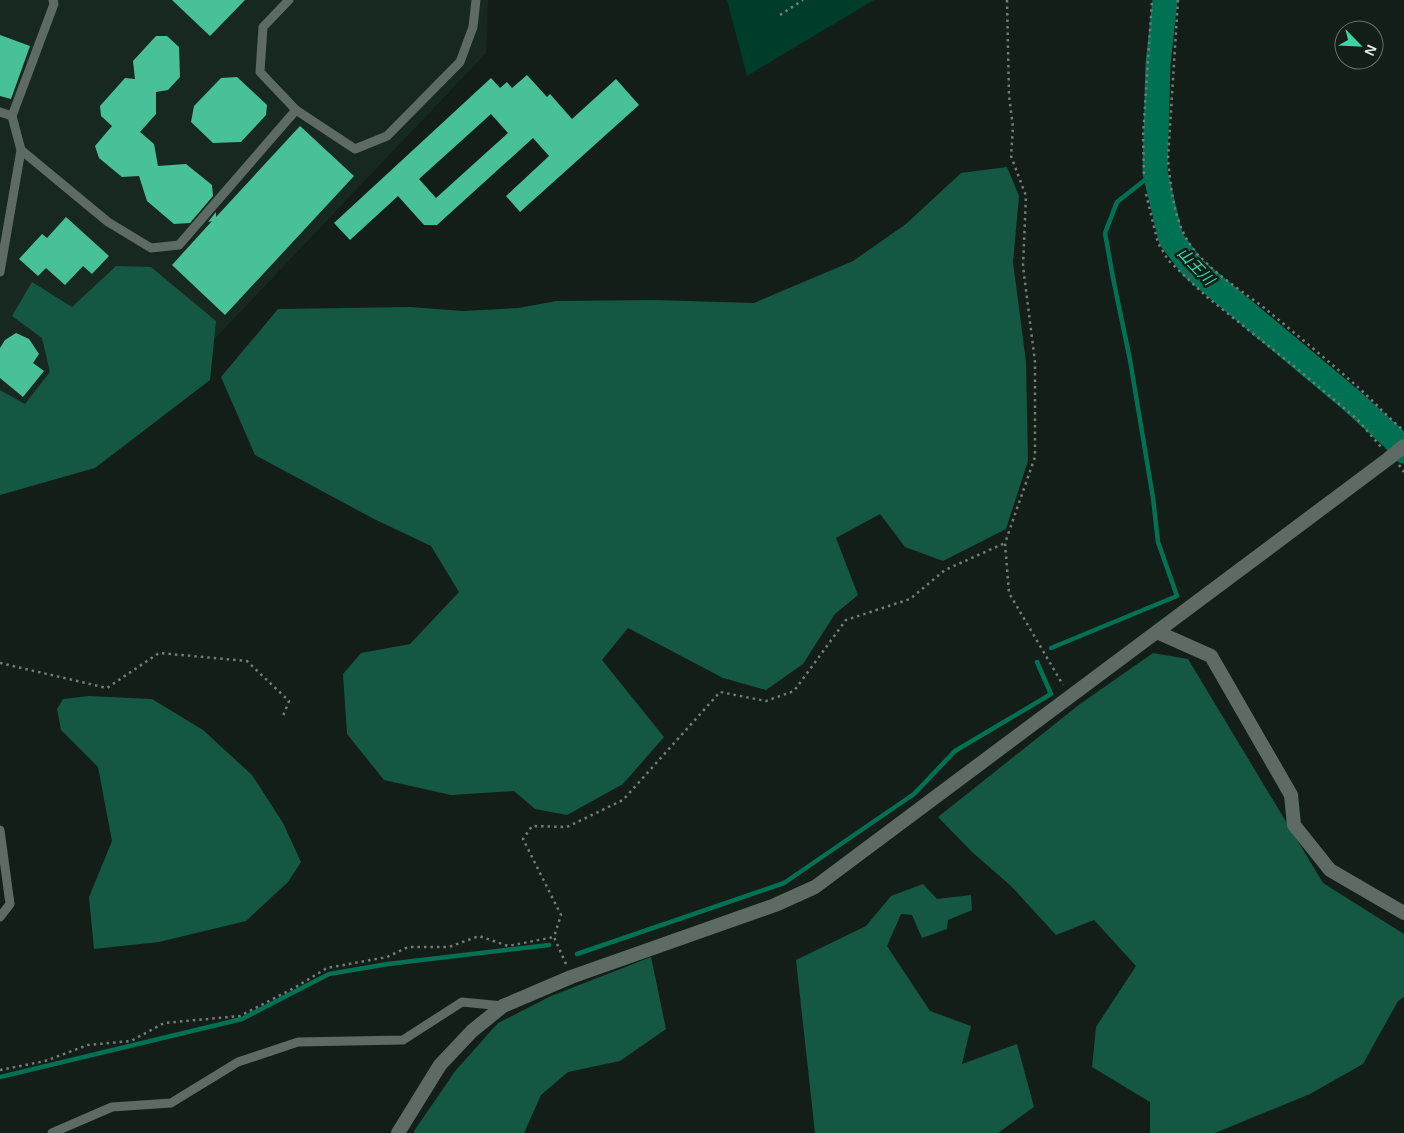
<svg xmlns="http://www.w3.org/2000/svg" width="1404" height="1133" font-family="Helvetica,'Noto Sans JP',sans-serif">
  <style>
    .built { fill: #172821 }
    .green { fill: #003c2a }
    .forest { fill: #145742 }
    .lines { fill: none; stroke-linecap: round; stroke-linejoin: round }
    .stream { stroke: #017154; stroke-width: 4.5 }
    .river { stroke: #017154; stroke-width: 25 }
    .building { fill: #48c198; fill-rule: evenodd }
    .path { stroke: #737c78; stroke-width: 2.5; stroke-dasharray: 2.5 4; stroke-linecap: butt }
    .service { stroke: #5e6a64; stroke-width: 9 }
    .minor { stroke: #5e6a64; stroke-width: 14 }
    .tertiary { stroke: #5e6a64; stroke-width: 14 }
    .labels { text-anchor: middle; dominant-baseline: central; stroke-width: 5; stroke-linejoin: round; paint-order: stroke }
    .water-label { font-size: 15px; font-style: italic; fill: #34e0ac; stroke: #131e19 }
  </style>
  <rect width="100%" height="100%" fill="#131e19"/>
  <!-- built -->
  <polygon class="built" points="0,0 488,0 486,53 205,349 30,412 0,395"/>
  <!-- green -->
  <polygon class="green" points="727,0 874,0 747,76"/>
  <!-- forest -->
  <g class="forest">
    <polygon points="1007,167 1019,196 1013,262 1026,362 1028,461 1006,529 943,561 905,547 880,514 836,538 858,595 835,614 803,664 766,690 723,678 628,628 602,660 664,737 623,784 567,815 535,809 514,791 451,795 384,780 347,734 343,674 361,653 410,644 459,592 431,546 374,519 255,455 221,377 278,309 410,307 463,311 518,308 557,301 654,300 754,303 853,261 906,224 961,173"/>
    <polygon points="116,266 151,267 216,321 210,380 95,468 0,495 0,390 25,404 50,372 42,338 12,316 32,282 72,307"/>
    <polygon points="1153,653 1188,659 1323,883 1404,934 1404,997 1398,1001 1363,1064 1310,1094 1215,1133 1150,1133 1150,1102 1092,1067 1096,1027 1136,966 1094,920 1056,935 1011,886 972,852 938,817 1080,704"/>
    <polygon points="89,696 152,699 203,730 252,775 283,823 301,862 288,882 246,921 159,942 94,949 89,897 112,841 98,767 61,730 57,709 63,699"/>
    <polygon points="923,884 937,899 971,895 972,910 948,920 947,929 922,938 912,915 901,914 887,946 930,1011 971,1026 962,1064 1017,1044 1034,1107 998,1133 815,1133 796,960 866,926 891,896"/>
    <polygon points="651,957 666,1029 620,1061 568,1072 541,1095 524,1133 414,1133 414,1131 456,1070 498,1023 551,996"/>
  </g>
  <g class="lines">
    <!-- stream -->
    <g class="stream">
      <polyline points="1051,648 1177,596 1158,542 1153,498 1130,360 1113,278 1105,233 1117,202 1155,172"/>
      <polyline points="577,954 784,883 914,794 955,751 1051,694 1037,662"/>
      <polyline points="0,1077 242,1019 329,974 388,964 549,945"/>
    </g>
    <!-- river -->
    <polyline class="river" points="1165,0 1158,64 1155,172 1171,239 1193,268 1351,400 1393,438 1404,451"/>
  </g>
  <!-- building -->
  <g class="building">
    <polygon points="172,0 245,0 210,36"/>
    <polygon points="0,35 30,46 11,99 0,96"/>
    <polygon points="156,36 167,36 179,47 180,77 168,90 156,92 156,114 140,132 154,144 158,166 186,164 212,185 213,196 190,223 174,224 147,201 139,176 122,177 99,158 95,146 112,126 101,116 100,106 125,78 135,79 133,61"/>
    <path d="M527,75l20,22 3,-3 22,25 44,-40 23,26 -119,107 -14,-16 43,-40 -16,-18 -96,87h-13l-26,-29 -48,44 -16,-17 157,-145 9,10 7,-6 5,6zM491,114l17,19 -72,65 -17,-19z"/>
    <polygon points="237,77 267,105 266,115 241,142 213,143 191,122 194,106 221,78"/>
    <polygon points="300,126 354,176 225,315 172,265 212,221 208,222 216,212 216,217"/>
    <polygon points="66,217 109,256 92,274 83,266 65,285 46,268 38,276 19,259 42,234 47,238"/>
    <polygon points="16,333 29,339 39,354 33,363 44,371 23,397 0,378 0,348 5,340"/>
  </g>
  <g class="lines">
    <!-- path -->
    <g class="path">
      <polyline points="1007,0 1009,96 1013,127 1011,156 1026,196 1023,266 1035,362 1035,457 1005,543 1009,593 1063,685"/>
      <path d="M1178,0l-10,159c3,31 6,66 26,91 16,21 51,43 73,60 31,26 63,52 93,79 15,14 29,29 44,42"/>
      <polyline points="780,15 803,0"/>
      <polyline points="1144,174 1143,136 1152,0"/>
      <polyline points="1146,194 1158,243 1168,260 1207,297 1295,367 1357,419 1381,447"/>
      <polyline points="1399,465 1404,472"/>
      <polyline points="0,663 107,688 159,653 247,661 289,701 283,716"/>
      <polyline points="566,964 554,937 561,915 523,839 532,826 567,827 623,800 720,692 766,701 794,691 846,620 910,599 945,570 1005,543"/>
      <polyline points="0,1070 45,1061 88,1045 131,1041 164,1023 240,1016 294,988 327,968 387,957 408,947 449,947 479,936 508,946 554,937"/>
    </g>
    <!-- service -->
    <g class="service">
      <polyline points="53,0 54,4 12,116 21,150 108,222 151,248 179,245 296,110"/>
      <polyline points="289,0 263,27 260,72 296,110 355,149 387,136 460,62 473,27 476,0"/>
      <polyline points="0,112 12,116"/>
      <polyline points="0,272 21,150"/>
      <polyline points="0,830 10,904 0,917"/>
      <polyline points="52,1133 112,1107 171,1103 238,1062 298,1042 403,1040 462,1002 503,1006"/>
    </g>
    <!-- minor -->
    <polyline class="minor" points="1157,632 1211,656 1291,795 1294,825 1330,870 1404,913"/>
    <!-- tertiary -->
    <polyline class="tertiary" points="398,1133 440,1065 472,1031 503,1006 571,977 775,905 815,887 1388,459 1404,446"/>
  </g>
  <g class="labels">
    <!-- water labels -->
    <g class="water-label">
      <text transform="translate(1196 266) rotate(46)">山王川</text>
    </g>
  </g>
  <!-- north arrow -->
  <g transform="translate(1359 45) rotate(114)"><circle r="24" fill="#131e19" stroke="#67716d"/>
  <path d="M0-4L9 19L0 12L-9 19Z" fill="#3bd4a4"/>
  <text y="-8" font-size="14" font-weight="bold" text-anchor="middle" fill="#e6edea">N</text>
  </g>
</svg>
